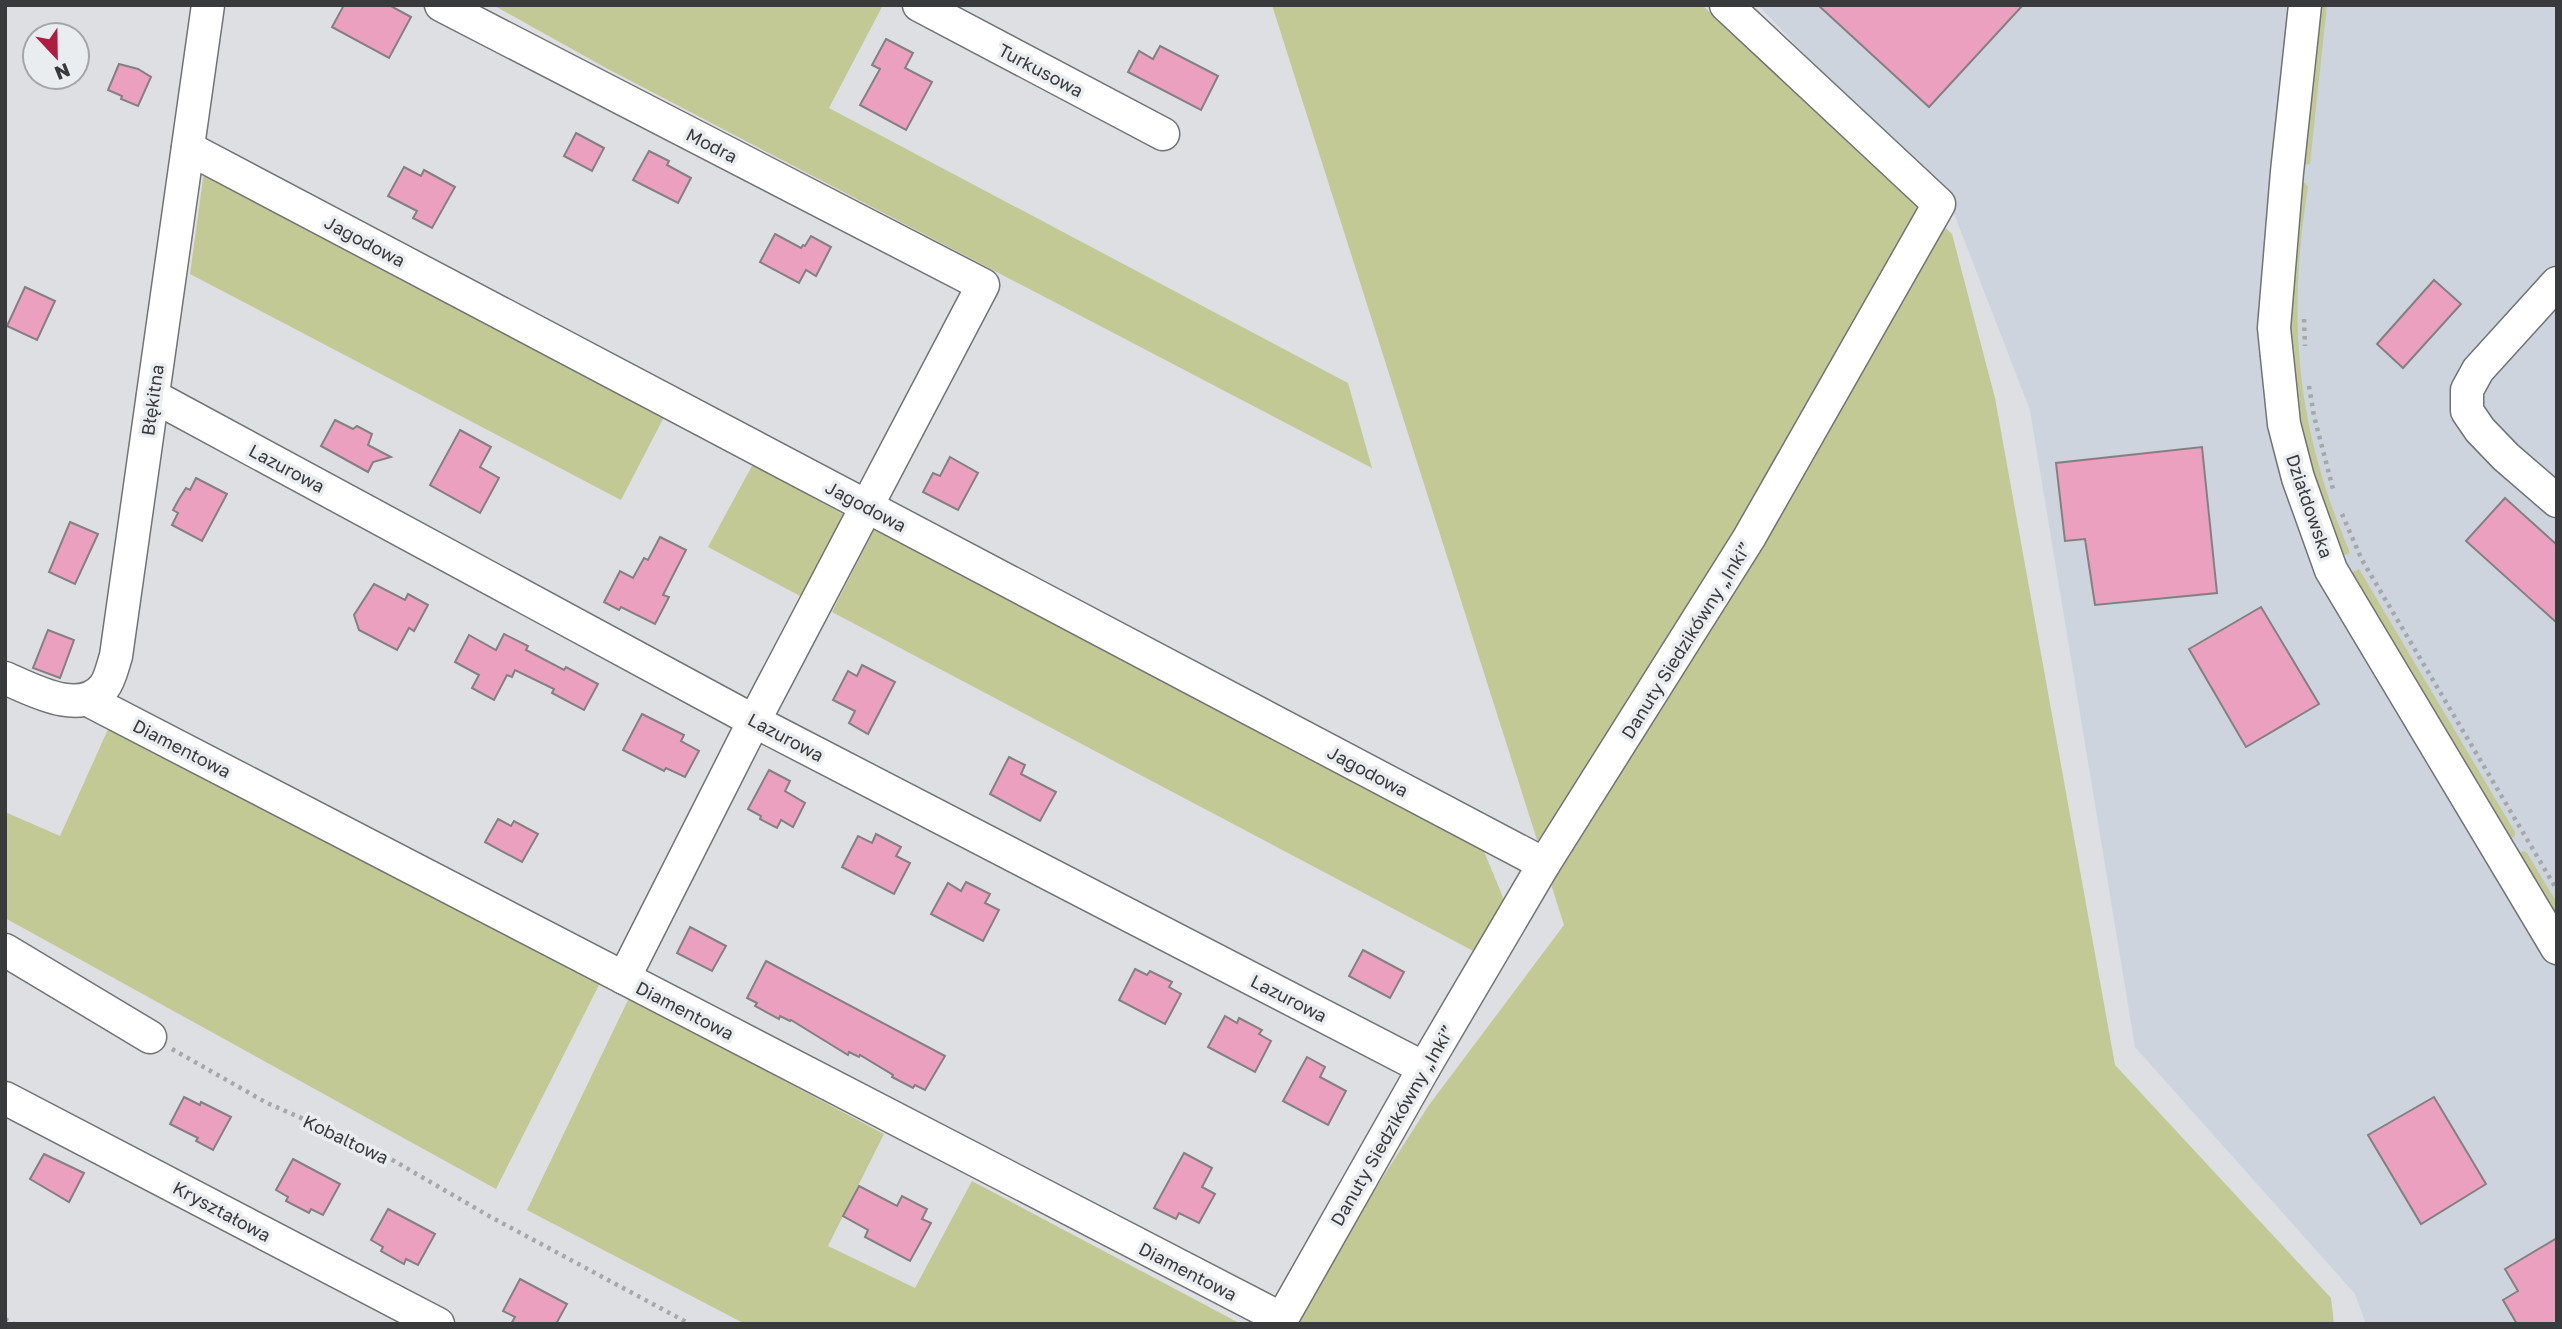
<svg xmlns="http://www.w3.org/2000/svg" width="2562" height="1329" font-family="'Golos Text',sans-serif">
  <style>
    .built { fill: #cdd4dd }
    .green { fill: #c3c995 }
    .building { fill: #eca0bf; stroke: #848082; stroke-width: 2 }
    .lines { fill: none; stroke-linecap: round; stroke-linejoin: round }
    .minor-casing { stroke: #717376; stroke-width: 35 }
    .path { stroke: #a5a7a9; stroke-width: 4.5; stroke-dasharray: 3.5 5; stroke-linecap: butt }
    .minor { stroke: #fff; stroke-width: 32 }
    .labels { text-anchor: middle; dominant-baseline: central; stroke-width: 7; stroke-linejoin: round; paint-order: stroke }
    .street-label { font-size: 18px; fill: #393a3b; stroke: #eaedf0 }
  </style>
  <rect width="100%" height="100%" fill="#dddfe2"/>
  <!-- built -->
  <polygon class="built" points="1758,5 2557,5 2557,1324 2366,1324 2355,1294 2135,1047 2030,410 1953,211"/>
  <!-- green -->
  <g class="green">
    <polygon points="493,5 883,5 829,108 1348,383 1372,468 606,68"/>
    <polygon points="1272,5 1702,5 1952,234 1995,398 2115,1065 2331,1298 2334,1324 1289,1324 1429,1105 1564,925"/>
    <polygon points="2317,5 2327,5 2310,164 2300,165"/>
    <polygon points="204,171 664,417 621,500 190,274"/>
    <path d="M2297,182l8,1 3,4c-21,132 -12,240 41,363v4l-9,2 -32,-80 -22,-124z"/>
    <polygon points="753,464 846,516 802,597 708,547"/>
    <polygon points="875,528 1483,849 1507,907 1479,954 832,612"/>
    <polygon points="2359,569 2515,832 2515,836 2507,841 2348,574"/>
    <polygon points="109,727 602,979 496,1189 5,918 5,812 60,836"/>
    <polygon points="2523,851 2527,853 2557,903 2557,926 2515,856"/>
    <polygon points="629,998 884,1134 828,1246 915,1288 972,1181 1241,1324 745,1324 527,1210"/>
  </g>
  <!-- building -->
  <g class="building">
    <polygon points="344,5 389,5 411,17 389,58 332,27"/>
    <polygon points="1818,5 2023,5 1929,107"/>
    <polygon points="886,39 913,53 905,68 932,82 906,130 860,105 880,69 872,65"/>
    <polygon points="1160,46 1218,76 1201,110 1128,72 1139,51 1153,59"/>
    <polygon points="119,64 138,69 151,77 138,106 121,99 122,96 108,90"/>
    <polygon points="576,133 604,148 592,171 564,156"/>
    <polygon points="649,151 669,161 667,165 691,178 678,203 633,180"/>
    <polygon points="404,167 421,176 424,170 455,187 432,228 413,218 417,211 388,196"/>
    <polygon points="775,234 801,248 803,245 805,246 811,236 831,247 816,276 806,270 799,283 760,262"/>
    <polygon points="2434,280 2461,304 2403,368 2377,344"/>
    <polygon points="25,287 55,301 37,340 7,326"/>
    <polygon points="335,420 353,429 357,426 372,434 368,445 391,457 373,462 368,472 321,446"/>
    <polygon points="460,430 491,447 480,467 499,478 480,513 430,485"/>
    <polygon points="2202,447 2217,593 2095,605 2085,539 2065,541 2056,463"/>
    <polygon points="950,457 978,473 958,510 923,492 933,473 940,476"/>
    <polygon points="196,478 227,494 202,541 172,525 178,513 173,510 179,499 186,488 190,490"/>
    <polygon points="2505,498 2557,545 2557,623 2466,541"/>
    <polygon points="70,522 98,534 75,584 49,572"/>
    <polygon points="660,537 686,550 663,595 669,597 655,624 621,607 619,610 604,602 620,571 633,578 644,558 648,560"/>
    <polygon points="374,584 405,600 408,594 428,605 414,631 409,628 397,650 359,630 354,615"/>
    <polygon points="2261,607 2319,704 2246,747 2189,649"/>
    <polygon points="48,630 74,640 60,678 33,668"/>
    <polygon points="504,634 528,646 526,650 564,670 566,667 598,684 584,710 552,693 554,689 515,670 512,677 507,675 494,700 472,688 479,675 455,662 469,635 496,650"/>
    <polygon points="862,665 895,682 868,734 849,723 855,711 833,700 848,671 857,676"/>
    <polygon points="642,714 684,735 681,741 699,751 685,777 666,768 664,771 623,750"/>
    <polygon points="1009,757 1025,765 1021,774 1056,792 1040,821 990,794"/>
    <polygon points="769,770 790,781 785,791 805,803 793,827 781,820 777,828 760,819 761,816 748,809"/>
    <polygon points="498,819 511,826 514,821 538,834 522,862 485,842"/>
    <polygon points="876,834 901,847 896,856 910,863 894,894 842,867 858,836 872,843"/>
    <polygon points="966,882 990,894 985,903 999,910 983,941 931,914 948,883 961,891"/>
    <polygon points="690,927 726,946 712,971 677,953"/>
    <polygon points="1363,950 1404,972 1390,998 1349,976"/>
    <polygon points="766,961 945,1056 925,1090 915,1085 913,1088 892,1077 893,1075 860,1055 859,1057 849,1052 848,1055 791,1020 790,1021 780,1016 779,1019 755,1006 757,1003 747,998"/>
    <polygon points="1135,969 1147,975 1150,971 1172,982 1169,987 1181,994 1165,1024 1119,1000"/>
    <polygon points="1225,1016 1237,1023 1239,1018 1262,1030 1259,1034 1271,1041 1255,1072 1208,1047"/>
    <polygon points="1307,1057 1325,1067 1320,1077 1346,1091 1328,1125 1283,1101"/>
    <polygon points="184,1097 200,1105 201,1102 231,1117 213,1150 196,1141 198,1138 170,1124"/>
    <polygon points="2434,1097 2486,1184 2421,1224 2368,1135"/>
    <polygon points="1184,1153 1212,1168 1202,1187 1215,1194 1199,1223 1179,1213 1176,1219 1154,1208"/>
    <polygon points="44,1154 84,1173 69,1202 30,1179"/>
    <polygon points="293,1159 340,1184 323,1215 311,1209 309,1213 286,1201 288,1197 276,1190"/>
    <polygon points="859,1186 897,1206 902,1196 927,1209 922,1219 931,1223 910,1261 865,1237 868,1230 843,1216"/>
    <polygon points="388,1209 435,1234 418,1265 406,1259 404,1264 381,1251 383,1247 371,1240"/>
    <polygon points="2557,1238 2557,1324 2517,1324 2503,1300 2518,1291 2505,1269"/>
    <polygon points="520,1279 567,1304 556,1324 511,1324 515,1317 503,1311"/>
  </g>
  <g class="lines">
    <defs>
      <g id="minor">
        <polyline points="441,5 983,285 754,721 624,978"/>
        <polyline points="919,5 1163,134"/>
        <polyline points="2305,5 2287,172 2274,328 2284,424 2298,478 2331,570 2557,948"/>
        <polyline points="188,148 1544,864"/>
        <polyline points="2557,283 2478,370 2467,390 2467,411 2480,430 2506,457 2557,501"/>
        <polyline points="153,396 754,721 1424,1068"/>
        <path d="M5,678c28,12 76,39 99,9 6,-7 9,-22 12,-31l92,-651"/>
        <polyline points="88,700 1282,1319"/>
        <polyline points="5,950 150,1037"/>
        <polyline points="5,1098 438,1324"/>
        <polyline points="1279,1324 1424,1068 1544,864 1749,538 1939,204 1726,5"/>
      </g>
    </defs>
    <!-- minor casing -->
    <use href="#minor" class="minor-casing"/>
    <!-- path -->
    <g class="path">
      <polyline points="2304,319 2305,346"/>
      <polyline points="2309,386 2314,416 2333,489"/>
      <polyline points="2342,514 2362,560 2557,890"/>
      <polyline points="172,1049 267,1103 377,1151 489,1216 690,1324"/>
      <polyline points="5,1319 14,1324"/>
    </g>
    <!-- minor -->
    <use href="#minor" class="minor"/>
  </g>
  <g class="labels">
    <!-- street labels -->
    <g class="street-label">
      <text transform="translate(1041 70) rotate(28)">Turkusowa</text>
      <text transform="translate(712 145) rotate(27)">Modra</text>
      <text transform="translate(365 241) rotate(28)">Jagodowa</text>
      <text transform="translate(152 400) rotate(-82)">Błękitna</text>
      <text transform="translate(287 468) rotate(28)">Lazurowa</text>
      <text transform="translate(866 506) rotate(28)">Jagodowa</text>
      <text transform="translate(2310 506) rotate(71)">Działdowska</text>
      <text transform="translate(1686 640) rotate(-58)">Danuty Siedzikówny „Inki”</text>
      <text transform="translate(786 737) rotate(28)">Lazurowa</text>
      <text transform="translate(182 748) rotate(27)">Diamentowa</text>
      <text transform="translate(1368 771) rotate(28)">Jagodowa</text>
      <text transform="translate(1289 998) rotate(27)">Lazurowa</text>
      <text transform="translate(685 1010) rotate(27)">Diamentowa</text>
      <text transform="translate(1392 1125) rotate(-60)">Danuty Siedzikówny „Inki”</text>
      <text transform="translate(346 1139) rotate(25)">Kobaltowa</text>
      <text transform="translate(222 1211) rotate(28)">Kryształowa</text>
      <text transform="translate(1188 1271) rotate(27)">Diamentowa</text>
    </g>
  </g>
  <!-- border -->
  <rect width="2562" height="1329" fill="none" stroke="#393a3b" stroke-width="14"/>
  <!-- north arrow -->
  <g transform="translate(56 56) rotate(158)"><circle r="33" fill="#eaedf0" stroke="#a3a5a8" stroke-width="2"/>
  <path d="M0-5L12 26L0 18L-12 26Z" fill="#af1c42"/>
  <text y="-10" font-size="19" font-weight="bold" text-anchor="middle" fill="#393a3b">N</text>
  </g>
</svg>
